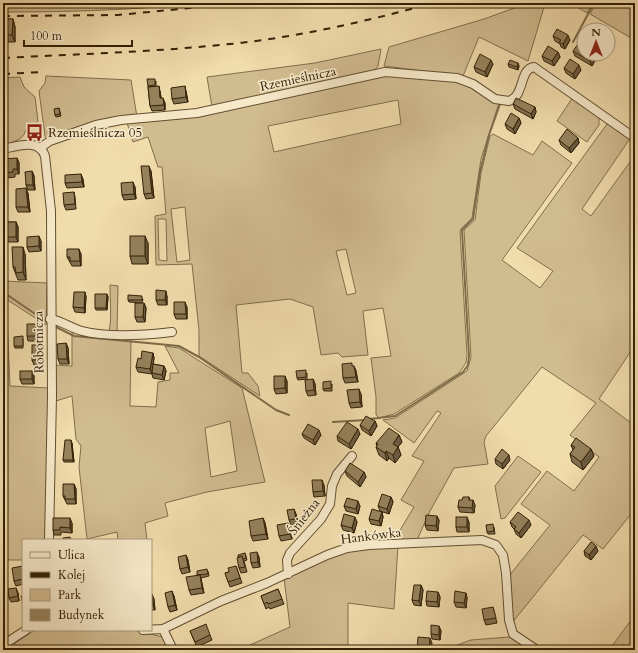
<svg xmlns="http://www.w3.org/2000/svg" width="638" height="653" font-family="Cardo,serif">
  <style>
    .green { fill: #d1bc90; stroke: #826e4b; fill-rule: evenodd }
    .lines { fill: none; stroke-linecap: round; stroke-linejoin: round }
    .stream { stroke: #7e6a48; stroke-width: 2 }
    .street-casing { stroke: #624f30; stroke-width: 10 }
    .street { stroke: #f6e8c9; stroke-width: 8 }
    .rail { stroke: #332006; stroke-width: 2; stroke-dasharray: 7 7; stroke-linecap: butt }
    .wall { fill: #81704f; stroke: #332006 }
    .shaded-wall { fill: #695b40; stroke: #332006 }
    .building { fill: #96825c; stroke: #332006 }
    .labels { text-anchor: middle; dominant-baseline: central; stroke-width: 3.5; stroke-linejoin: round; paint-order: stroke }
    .street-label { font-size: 13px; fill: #332006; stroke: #f6e8c9 }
    .poi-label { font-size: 13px; fill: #332006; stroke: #f6e8c9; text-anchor: start }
  </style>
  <rect width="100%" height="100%" fill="#f1dcac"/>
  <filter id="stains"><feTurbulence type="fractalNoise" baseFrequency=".005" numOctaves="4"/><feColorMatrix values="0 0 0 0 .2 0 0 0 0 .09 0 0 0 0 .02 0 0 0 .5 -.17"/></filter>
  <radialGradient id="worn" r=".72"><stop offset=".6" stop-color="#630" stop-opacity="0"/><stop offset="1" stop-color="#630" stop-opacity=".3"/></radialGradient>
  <!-- green -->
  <g class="green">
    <path d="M3,3h199c-66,7 -132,9 -199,9z"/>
    <polygon points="528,3 592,3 587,13 577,7 544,7 528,61 479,37 463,76 384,66 389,47 484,19"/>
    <polygon points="596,3 635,3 635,33 631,38 590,14"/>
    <polygon points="381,49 378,66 374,71 212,107 207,77 315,63"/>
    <path d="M381,75l75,5 12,4 31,19 -18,56 -9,59 -12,12 7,125 -1,8 -7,10 -65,41 -15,4 -3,-3v-18l-5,-39 20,-2 -8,-48 -20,3 5,44 -26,2 -4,-4 -17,2 -8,-48 -23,-8 -54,6 6,68h6l10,13 2,10 -61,-40v-26l-7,-66 -36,1 -1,-49 11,-2 -4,-47h-4l-10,-30 -15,5 -6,-19 51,-4 28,-5zM398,100l3,24 -127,28 -6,-26zM185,207l5,53 -13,2 -6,-53zM158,219h8l1,42 -8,-1zM346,249l10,44 -9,2 -11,-44z"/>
    <polygon points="46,76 131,80 137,117 47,139 45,136 39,91 45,83"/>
    <path d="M20,77l4,10 11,10 3,24 -2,3 -9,3c-3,12 -9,13 -20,17v-8h-4v-58z"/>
    <polygon points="573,97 599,117 599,125 587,142 557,121"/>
    <polygon points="607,124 610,124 631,137 582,209 591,216 635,155 635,345 599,399 635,426 635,509 603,549 583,535 512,623 509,576 550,525 521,504 547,471 574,491 599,457 570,435 596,403 542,367 486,436 484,442 488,464 454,468 430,511 417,540 394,540 414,507 401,500 424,461 412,456 441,413 437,411 414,443 383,420 395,418 467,371 471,357 464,230 475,220 481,173 490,136 493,134 533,155 542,141 572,163 502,260 540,288 553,271 517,248"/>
    <polygon points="3,281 47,283 46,325 3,297"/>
    <path d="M110,285l8,1 -1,46h-8c3,-14 1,-31 1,-47z"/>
    <polygon points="3,299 7,317 10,386 48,388 46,540 23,540 23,560 3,560"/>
    <path d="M72,329l57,8 2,2 -1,67 26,1 2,-25 12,-2v-7h9l-14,-27 14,2 63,40 23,94 -58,10 -42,11 3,13 -23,7 2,17h-29l-1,-8 -30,7 -8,-72 2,-21 -5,-7 -4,-43 -16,5 -2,-36 18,1zM230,421l7,50 -26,6 -6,-49z"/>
    <polygon points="518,456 541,472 505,518 501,519 495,486"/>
    <path d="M398,546l-4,63 -46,-6v47h-109l51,-23 -6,-49c14,-6 27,-14 42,-20 23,-9 47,-10 72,-12z"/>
    <polygon points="635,615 635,650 609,650"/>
    <polygon points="35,630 133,630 163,637 170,650 13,650 15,643"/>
    <polygon points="509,637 514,638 532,650 523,650 517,647 517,650 443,650 471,640"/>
  </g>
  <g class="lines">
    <!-- stream -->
    <g class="stream">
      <polyline points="573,42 594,3"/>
      <polyline points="3,292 47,322"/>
      <polyline points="56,327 74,336 179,346 199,357 276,410 289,415"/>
      <polyline points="370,419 395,416 463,372 468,365 469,356 462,230 473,219 480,172 489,135 500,104 505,104"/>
      <polyline points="333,422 366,420"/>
    </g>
    <defs>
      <g id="street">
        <path d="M40,148l10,-7 46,-16 25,-5 76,-7 188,-41 72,6 16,6 22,15 14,2c16,-5 10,-32 25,-34l101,71"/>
        <path d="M3,149c14,-3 36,-11 42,7l6,55 1,185 -3,144"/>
        <path d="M50,319c12,2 21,9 32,12 27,7 64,4 90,1"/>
        <polyline points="288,574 287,560 290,553 321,519 330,504 332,486 337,474 352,456"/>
        <polyline points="163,629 173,650"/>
        <polyline points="143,630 163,629 221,601 267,583 327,555 347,548 369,545 482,540 496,545 503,555 506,573 509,620 513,634 537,650"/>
        <polyline points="3,645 26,630"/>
      </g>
    </defs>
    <!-- street casing -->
    <use href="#street" class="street-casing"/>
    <!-- street -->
    <use href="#street" class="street"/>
    <!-- rail -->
    <g class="rail">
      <polyline points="3,16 118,15 242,3"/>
      <path d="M3,58c75,-4 151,-6 227,-14 69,-7 137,-23 204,-41"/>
      <polyline points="3,74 42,72"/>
    </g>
  </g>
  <!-- wall -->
  <g class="wall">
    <polygon points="3,19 13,19 15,27 15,42 3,42"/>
    <polygon points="553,36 570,40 565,49 561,47 560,44 555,41"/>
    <polygon points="573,51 596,59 592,66 575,56"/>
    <polygon points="558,52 560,57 554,66 544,61 542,56"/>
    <polygon points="518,63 519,66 518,70 509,67 508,64"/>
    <polygon points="493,64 487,77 476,72 474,67"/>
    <polygon points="564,68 581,70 575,79 566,73"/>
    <polygon points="156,81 156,86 160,91 161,98 165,103 165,110 152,111 150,106 148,86"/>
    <polygon points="186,91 188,102 174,104 172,99"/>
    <polygon points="513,104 535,107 536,112 533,119 515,109"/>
    <polygon points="59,108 61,116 56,117 55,115"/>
    <polygon points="519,118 521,123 515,134 507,129 505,124"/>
    <polygon points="578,138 579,143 571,153 561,145 559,140"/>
    <polygon points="17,158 19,163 19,174 15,174 15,177 7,178 5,173"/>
    <polygon points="32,171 34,176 35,190 28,190 26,185"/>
    <polygon points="151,171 154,198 146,199 144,194"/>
    <polygon points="3,176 5,176 6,178 7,186 3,186"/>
    <polygon points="83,179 84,187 67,188 65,183"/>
    <polygon points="135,187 136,199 124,200 122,195"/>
    <polygon points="74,192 75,197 76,209 66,210 64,205"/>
    <polygon points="28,193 30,212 18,212 16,207"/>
    <polygon points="3,222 16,222 18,227 18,242 4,242 3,238"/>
    <polygon points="41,241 41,251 29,252 27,247"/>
    <polygon points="148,243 148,264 132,264 130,256"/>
    <polygon points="25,254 26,280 18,280 13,267"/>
    <polygon points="81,254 81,266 72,266 67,257"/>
    <polygon points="85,292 86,297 85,313 75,312 73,307"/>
    <polygon points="107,294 108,297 107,310 96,310 95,308"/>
    <polygon points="167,296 167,305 158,305 156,300"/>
    <polygon points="143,299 142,303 129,302 128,300"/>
    <polygon points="144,303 146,308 145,322 137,322 135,317"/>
    <polygon points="187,307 187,319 176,319 174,314"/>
    <polygon points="40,329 40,341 28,341 27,336"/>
    <polygon points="23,339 23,348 15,348 14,346"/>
    <polygon points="66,343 68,348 69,364 60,364 58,359"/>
    <polygon points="42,350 42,365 34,365 32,360"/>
    <polygon points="153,353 154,358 153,364 164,366 166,371 164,380 153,378 152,374 138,372 136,367 141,359"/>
    <polygon points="353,366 354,366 356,371 358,382 345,383 343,378"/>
    <polygon points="32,371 34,376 34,384 22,384 20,379"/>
    <polygon points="307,373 307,379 298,380 297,378"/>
    <polygon points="313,379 315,384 316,395 308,396 306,391"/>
    <polygon points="287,381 287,393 276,394 274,389"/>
    <polygon points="332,384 332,391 324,391 323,389"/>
    <polygon points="361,394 362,407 351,408 349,403"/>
    <polygon points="375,421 377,426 371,436 362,430 360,425"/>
    <polygon points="302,434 321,435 315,445 304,438"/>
    <polygon points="360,434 351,449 338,441 337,436"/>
    <polygon points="399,435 402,442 398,447 401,455 395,463 389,458 387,461 379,455 376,447 377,446 376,443"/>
    <polygon points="72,443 74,462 64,462 63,460"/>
    <polygon points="571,445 591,449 594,456 583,470 572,462 570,454 573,450"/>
    <polygon points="495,459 510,460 503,469 496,464"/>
    <polygon points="345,471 364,472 366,477 360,487 347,476"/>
    <polygon points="74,484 76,489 76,504 67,504 63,496"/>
    <polygon points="324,485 325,496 314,497 313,492"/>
    <polygon points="391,497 393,502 389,514 380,511 378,506"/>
    <polygon points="469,497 470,500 475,505 474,513 460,512 458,507 462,500"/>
    <polygon points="344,506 360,506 358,514 346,511"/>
    <polygon points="382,512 383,517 381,526 371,524 369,519"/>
    <polygon points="296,514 298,524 291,525 289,520"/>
    <polygon points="263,518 265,523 268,539 253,541 251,536"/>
    <polygon points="439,520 438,531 427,530 425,525"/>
    <polygon points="357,522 354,533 343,530 341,525"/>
    <polygon points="469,522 469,532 457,532 456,527"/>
    <polygon points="510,522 531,525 521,538 516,534 514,529 512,527"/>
    <polygon points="72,523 72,533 61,532 61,535 54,535 53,530"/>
    <polygon points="288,523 290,528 292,539 281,541 279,536"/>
    <polygon points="494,527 495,534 488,534 487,532"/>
    <polygon points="584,551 598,551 591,560 585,556"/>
    <polygon points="245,553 247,560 244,561 247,572 241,573 239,568 238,557"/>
    <polygon points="186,555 188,560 190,572 182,574 180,569"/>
    <polygon points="259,557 260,567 253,568 251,563"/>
    <polygon points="23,566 23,584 16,586 14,581"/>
    <polygon points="236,566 242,583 230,587 225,573 229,572"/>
    <polygon points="208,571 209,576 201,578 204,593 191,595 189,590 197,575"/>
    <polygon points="421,585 423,590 421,606 414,605 412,600"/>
    <polygon points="278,589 284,604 270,609 269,607 266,609 261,596"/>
    <polygon points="438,592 440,597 439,607 427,606 426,601"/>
    <polygon points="18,593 19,601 11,602 9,598"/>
    <polygon points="466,593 467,598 466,608 456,607 454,602"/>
    <polygon points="151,594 154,599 155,610 151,610"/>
    <polygon points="174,596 177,610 170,612 168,607"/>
    <polygon points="493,607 497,623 486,625 484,620"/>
    <polygon points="3,614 5,619 7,629 3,630"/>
    <polygon points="439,626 441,631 440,640 432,639 431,634"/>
    <polygon points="190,631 210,635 212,640 197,647"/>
  </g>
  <!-- shaded-wall -->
  <g class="shaded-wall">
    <polygon points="13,19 15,27 15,42 12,35"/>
    <polygon points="568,35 570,40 565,49 563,44"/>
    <polygon points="558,52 560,57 554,66 552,61"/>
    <polygon points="595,54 596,59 592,66 590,61"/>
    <polygon points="491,60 493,64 487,77 485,72"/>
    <polygon points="518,63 519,66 518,70 517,67"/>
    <polygon points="579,65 581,70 575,79 573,74"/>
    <polygon points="159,86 160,91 162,103 160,98"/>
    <polygon points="185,86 186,91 188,102 186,97"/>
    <polygon points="163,98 165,103 165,110 164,105"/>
    <polygon points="535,107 536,112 533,119 531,114"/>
    <polygon points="519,118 521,123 515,134 513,129"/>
    <polygon points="578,138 579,143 571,153 569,148"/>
    <polygon points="17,158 19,163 19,174 17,169"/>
    <polygon points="149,166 151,171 154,198 152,193"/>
    <polygon points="32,171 34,176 35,190 33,185"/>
    <polygon points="81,174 83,179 84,187 82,182"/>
    <polygon points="133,182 135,187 136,199 134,194"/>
    <polygon points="26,188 28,193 30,212 28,207"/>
    <polygon points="16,222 18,227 18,242 16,237"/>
    <polygon points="39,236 41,241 41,251 39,246"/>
    <polygon points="145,236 148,243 148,264 145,256"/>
    <polygon points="23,247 25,254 26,280 23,272"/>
    <polygon points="79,249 81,254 81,266 80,261"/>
    <polygon points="166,291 167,296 167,305 165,300"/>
    <polygon points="85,292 86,297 85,313 84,308"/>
    <polygon points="107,294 108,297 107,310 106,308"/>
    <polygon points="185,302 187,307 187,319 186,314"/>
    <polygon points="144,303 146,308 145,322 143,317"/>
    <polygon points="39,324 40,329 40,341 38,336"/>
    <polygon points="66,343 68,348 69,364 67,359"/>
    <polygon points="41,345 42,350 42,365 41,360"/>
    <polygon points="153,353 154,358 152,374 150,369"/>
    <polygon points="164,366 166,371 164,380 162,375"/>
    <polygon points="354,366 356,371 358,382 356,377"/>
    <polygon points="32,371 34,376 34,384 32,379"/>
    <polygon points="285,376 287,381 287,393 285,388"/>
    <polygon points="313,379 315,384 316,395 314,390"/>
    <polygon points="359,389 361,394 362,407 360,402"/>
    <polygon points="375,421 377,426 371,436 369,431"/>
    <polygon points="358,429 360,434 351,449 349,444"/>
    <polygon points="319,430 321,435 315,445 313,440"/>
    <polygon points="399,435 402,442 395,451 393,444"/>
    <polygon points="71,440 72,443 74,462 73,460"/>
    <polygon points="398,447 401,455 395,463 393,455"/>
    <polygon points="591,449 594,456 583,470 581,462"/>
    <polygon points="386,451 389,458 387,461 385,453"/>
    <polygon points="509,455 510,460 503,469 502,464"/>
    <polygon points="364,472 366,477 360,487 358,482"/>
    <polygon points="322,480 324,485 325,496 323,491"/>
    <polygon points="74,484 76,489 76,504 75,499"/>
    <polygon points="391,497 393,502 389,514 387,509"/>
    <polygon points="473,500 475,505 474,513 472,508"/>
    <polygon points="358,501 360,506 358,514 356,509"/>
    <polygon points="294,509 296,514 298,524 296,519"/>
    <polygon points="382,512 383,517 381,526 379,521"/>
    <polygon points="437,516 439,520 438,531 436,526"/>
    <polygon points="355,517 357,522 354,533 352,528"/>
    <polygon points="467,517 469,522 469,532 467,527"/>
    <polygon points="70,518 72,523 72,533 70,528"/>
    <polygon points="263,518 265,523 268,539 266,534"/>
    <polygon points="529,520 531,525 521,538 519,533"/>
    <polygon points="288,523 290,528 292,539 290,534"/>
    <polygon points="596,546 598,551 591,560 589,555"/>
    <polygon points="257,552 259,557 260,567 258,562"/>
    <polygon points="186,555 188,560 190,572 188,567"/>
    <polygon points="200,575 201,580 204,593 202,588"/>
    <polygon points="421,585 423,590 421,606 419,601"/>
    <polygon points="16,588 18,593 19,601 18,596"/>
    <polygon points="172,591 174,596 177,610 175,605"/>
    <polygon points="438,592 440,597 439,607 437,602"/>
    <polygon points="466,593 467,598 466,608 464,603"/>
    <polygon points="152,594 154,599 155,610 153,605"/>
    <polygon points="3,614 5,619 7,629 5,624"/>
    <polygon points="439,626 441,631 440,640 439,635"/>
    <polygon points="430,638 432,643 431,650 429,650"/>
  </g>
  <!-- building -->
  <g class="building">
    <polygon points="3,19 13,19 12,35 3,35"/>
    <polygon points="557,29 568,35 563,44 559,42 561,40 553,36"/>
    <polygon points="578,44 584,47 584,54 595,54 590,61 573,51"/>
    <polygon points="548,46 558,52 552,61 542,56"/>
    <polygon points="480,54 491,60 485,72 474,67"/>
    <polygon points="570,59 579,65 573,74 564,68"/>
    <polygon points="510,60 518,63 517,67 508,64"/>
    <polygon points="147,79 155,79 155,85 148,86"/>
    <polygon points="159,86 160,98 163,98 164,105 150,106 148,87"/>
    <polygon points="185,86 186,97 172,99 171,88"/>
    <polygon points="516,98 535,107 531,114 513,104"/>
    <polygon points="59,108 60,114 55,115 54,109"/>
    <polygon points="511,113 519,118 513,129 505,124"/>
    <polygon points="567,129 578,138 569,148 559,140"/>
    <polygon points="17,158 17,169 13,169 13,172 5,173 4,159"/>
    <polygon points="141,166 149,166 152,193 144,194"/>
    <polygon points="32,171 33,185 26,185 25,172"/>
    <polygon points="81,174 82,182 65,183 65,175"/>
    <polygon points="3,176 5,176 6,183 3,183"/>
    <polygon points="133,182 134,194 122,195 121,183"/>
    <polygon points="26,188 28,207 16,207 16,189"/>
    <polygon points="74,192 75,204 64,205 63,193"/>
    <rect x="3" y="222" width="13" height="15"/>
    <polygon points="39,236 39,246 27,247 27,237"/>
    <rect x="130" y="236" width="15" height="20"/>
    <polygon points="12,247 23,247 23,272 16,273 15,267 13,267"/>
    <polygon points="67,249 79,249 80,261 70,261 70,257 67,257"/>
    <polygon points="156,290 166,291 165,300 156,300"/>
    <polygon points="74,292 85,292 84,308 73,307"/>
    <polygon points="95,294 107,294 106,308 95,308"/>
    <polygon points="128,295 142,296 142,300 128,300"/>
    <polygon points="174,302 185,302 186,314 174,314"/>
    <polygon points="135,303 144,303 143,317 135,317"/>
    <polygon points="27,324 39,324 38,336 27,336"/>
    <polygon points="23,336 23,346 14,346 14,337"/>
    <polygon points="66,343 67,359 58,359 57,344"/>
    <rect x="32" y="345" width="9" height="15"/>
    <polygon points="142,351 153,353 150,369 136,367 138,358 141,359"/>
    <polygon points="352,363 352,366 354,366 356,377 343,378 342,364"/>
    <polygon points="153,364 164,366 162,375 152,373"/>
    <polygon points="306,370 306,377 297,378 296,371"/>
    <rect x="20" y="371" width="12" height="8"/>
    <polygon points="274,376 285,376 285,388 274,389"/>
    <polygon points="313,379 314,390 306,391 305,380"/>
    <polygon points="331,381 331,388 323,389 323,382"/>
    <polygon points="359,389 360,402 349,403 347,390"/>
    <polygon points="366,416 375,421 369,431 360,425"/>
    <polygon points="347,422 358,429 349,444 337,436"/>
    <polygon points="308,424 319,430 313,440 302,434"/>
    <polygon points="389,428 399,435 393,444 398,447 393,455 386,451 385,453 376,447 378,444 376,443"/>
    <polygon points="576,438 591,449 581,462 570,454 575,447 571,445"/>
    <polygon points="65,440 71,440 73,460 63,460"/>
    <polygon points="502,449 509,455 502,464 495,459"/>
    <polygon points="350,463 364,472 358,482 345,471"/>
    <polygon points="312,480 322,480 323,491 313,492"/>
    <polygon points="63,484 74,484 75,499 65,499 65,496 63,496"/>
    <polygon points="382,494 391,497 387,509 378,506"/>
    <polygon points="463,497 469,497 469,500 473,500 472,508 458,507 459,500 462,500"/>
    <polygon points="347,498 358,501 356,509 344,506"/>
    <polygon points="294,509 296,519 289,520 287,510"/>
    <polygon points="372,509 382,512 379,521 369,519"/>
    <polygon points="518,512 529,520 519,533 514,529 516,527 510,522"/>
    <polygon points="344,514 355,517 352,528 341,525"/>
    <polygon points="426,515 437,516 436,526 425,525"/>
    <rect x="456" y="517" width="11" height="10"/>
    <polygon points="53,518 70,518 70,528 60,527 60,530 53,530"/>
    <polygon points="263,518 266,534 251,536 249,521"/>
    <polygon points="288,523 290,534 279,536 277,525"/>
    <polygon points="493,524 494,531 487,532 486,525"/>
    <polygon points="70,537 71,540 63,540 63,538"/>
    <polygon points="591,542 596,546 589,555 584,551"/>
    <polygon points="257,552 258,562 251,563 250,553"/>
    <polygon points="245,553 246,558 243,559 242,556 238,557 238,555"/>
    <polygon points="186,555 188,567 180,569 178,557"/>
    <polygon points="242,556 245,567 239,568 237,558"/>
    <polygon points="23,566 23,579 14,581 12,568"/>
    <polygon points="236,566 240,578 228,582 225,573 229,572 228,568"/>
    <polygon points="207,569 208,574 197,575 197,571"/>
    <polygon points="200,575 202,588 189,590 186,577"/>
    <polygon points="414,585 421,585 419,601 412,600"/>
    <polygon points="16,588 18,596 9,598 8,589"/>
    <polygon points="278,589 282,599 268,604 267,602 264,604 261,596"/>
    <polygon points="172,591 175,605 168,607 165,593"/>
    <polygon points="427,591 438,592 437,602 426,601"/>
    <polygon points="455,591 466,593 464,603 454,602"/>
    <polygon points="151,594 152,594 153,605 151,605"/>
    <polygon points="21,596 23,596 23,605"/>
    <polygon points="493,607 496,618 484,620 482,609"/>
    <polygon points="3,614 5,624 3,625"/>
    <polygon points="206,624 210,635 195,642 190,631"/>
    <polygon points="431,625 439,626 439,635 431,634"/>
    <polygon points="418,637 430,638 429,650 417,650"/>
  </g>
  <!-- icons -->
  <defs>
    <symbol id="bus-bare" viewBox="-9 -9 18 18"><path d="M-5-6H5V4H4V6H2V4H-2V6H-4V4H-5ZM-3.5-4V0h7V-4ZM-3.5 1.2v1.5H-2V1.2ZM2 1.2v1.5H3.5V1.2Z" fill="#8f2418" stroke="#f6e8c9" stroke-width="2.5" paint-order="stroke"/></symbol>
  </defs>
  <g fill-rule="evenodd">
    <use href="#bus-bare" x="22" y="120" width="25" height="25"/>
  </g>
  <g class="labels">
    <!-- street labels -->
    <g class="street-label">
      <text transform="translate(298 79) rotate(-12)">Rzemieślnicza</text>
      <text transform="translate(39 342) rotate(-91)">Robotnicza</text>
      <text transform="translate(304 517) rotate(-52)">Śnieżna</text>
      <text transform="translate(371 536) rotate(-7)">Hankówka</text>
    </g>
    <!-- poi labels -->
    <g class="poi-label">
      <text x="48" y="133">Rzemieślnicza 05</text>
    </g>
  </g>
  <!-- margin -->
  <rect width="638" height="653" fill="none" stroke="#f1dcac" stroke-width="16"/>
  <rect x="4" y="4" width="630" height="645" fill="none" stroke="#332006" stroke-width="2"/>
  <rect x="8" y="8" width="622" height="637" fill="none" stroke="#332006"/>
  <!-- legend -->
  <rect x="22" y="539" width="130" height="92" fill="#f6e8c9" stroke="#a8987b"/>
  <rect x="30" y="552" width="20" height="6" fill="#f6e8c9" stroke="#a8987b"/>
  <text x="58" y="559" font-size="12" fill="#332006">Ulica</text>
  <rect x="30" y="572" width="20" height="6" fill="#332006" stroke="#a8987b"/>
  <text x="58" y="579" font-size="12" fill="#332006">Kolej</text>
  <rect x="30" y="589" width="20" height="12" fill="#d1bc90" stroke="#a8987b"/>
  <text x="58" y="599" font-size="12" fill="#332006">Park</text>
  <rect x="30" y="609" width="20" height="12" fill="#96825c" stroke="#a8987b"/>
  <text x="58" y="619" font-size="12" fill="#332006">Budynek</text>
  <!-- north arrow -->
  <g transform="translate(596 42)"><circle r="19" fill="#f6e8c9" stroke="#a8987b"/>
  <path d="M0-3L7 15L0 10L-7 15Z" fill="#8f2418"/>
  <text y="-6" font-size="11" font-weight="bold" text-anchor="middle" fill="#332006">N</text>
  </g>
  <!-- scale -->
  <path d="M24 40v6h108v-6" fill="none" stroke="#332006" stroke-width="2"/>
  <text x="30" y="40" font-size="12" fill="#332006" stroke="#f6e8c9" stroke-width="3" paint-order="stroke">100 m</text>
  <rect width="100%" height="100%" filter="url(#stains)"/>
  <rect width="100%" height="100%" fill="url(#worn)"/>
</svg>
